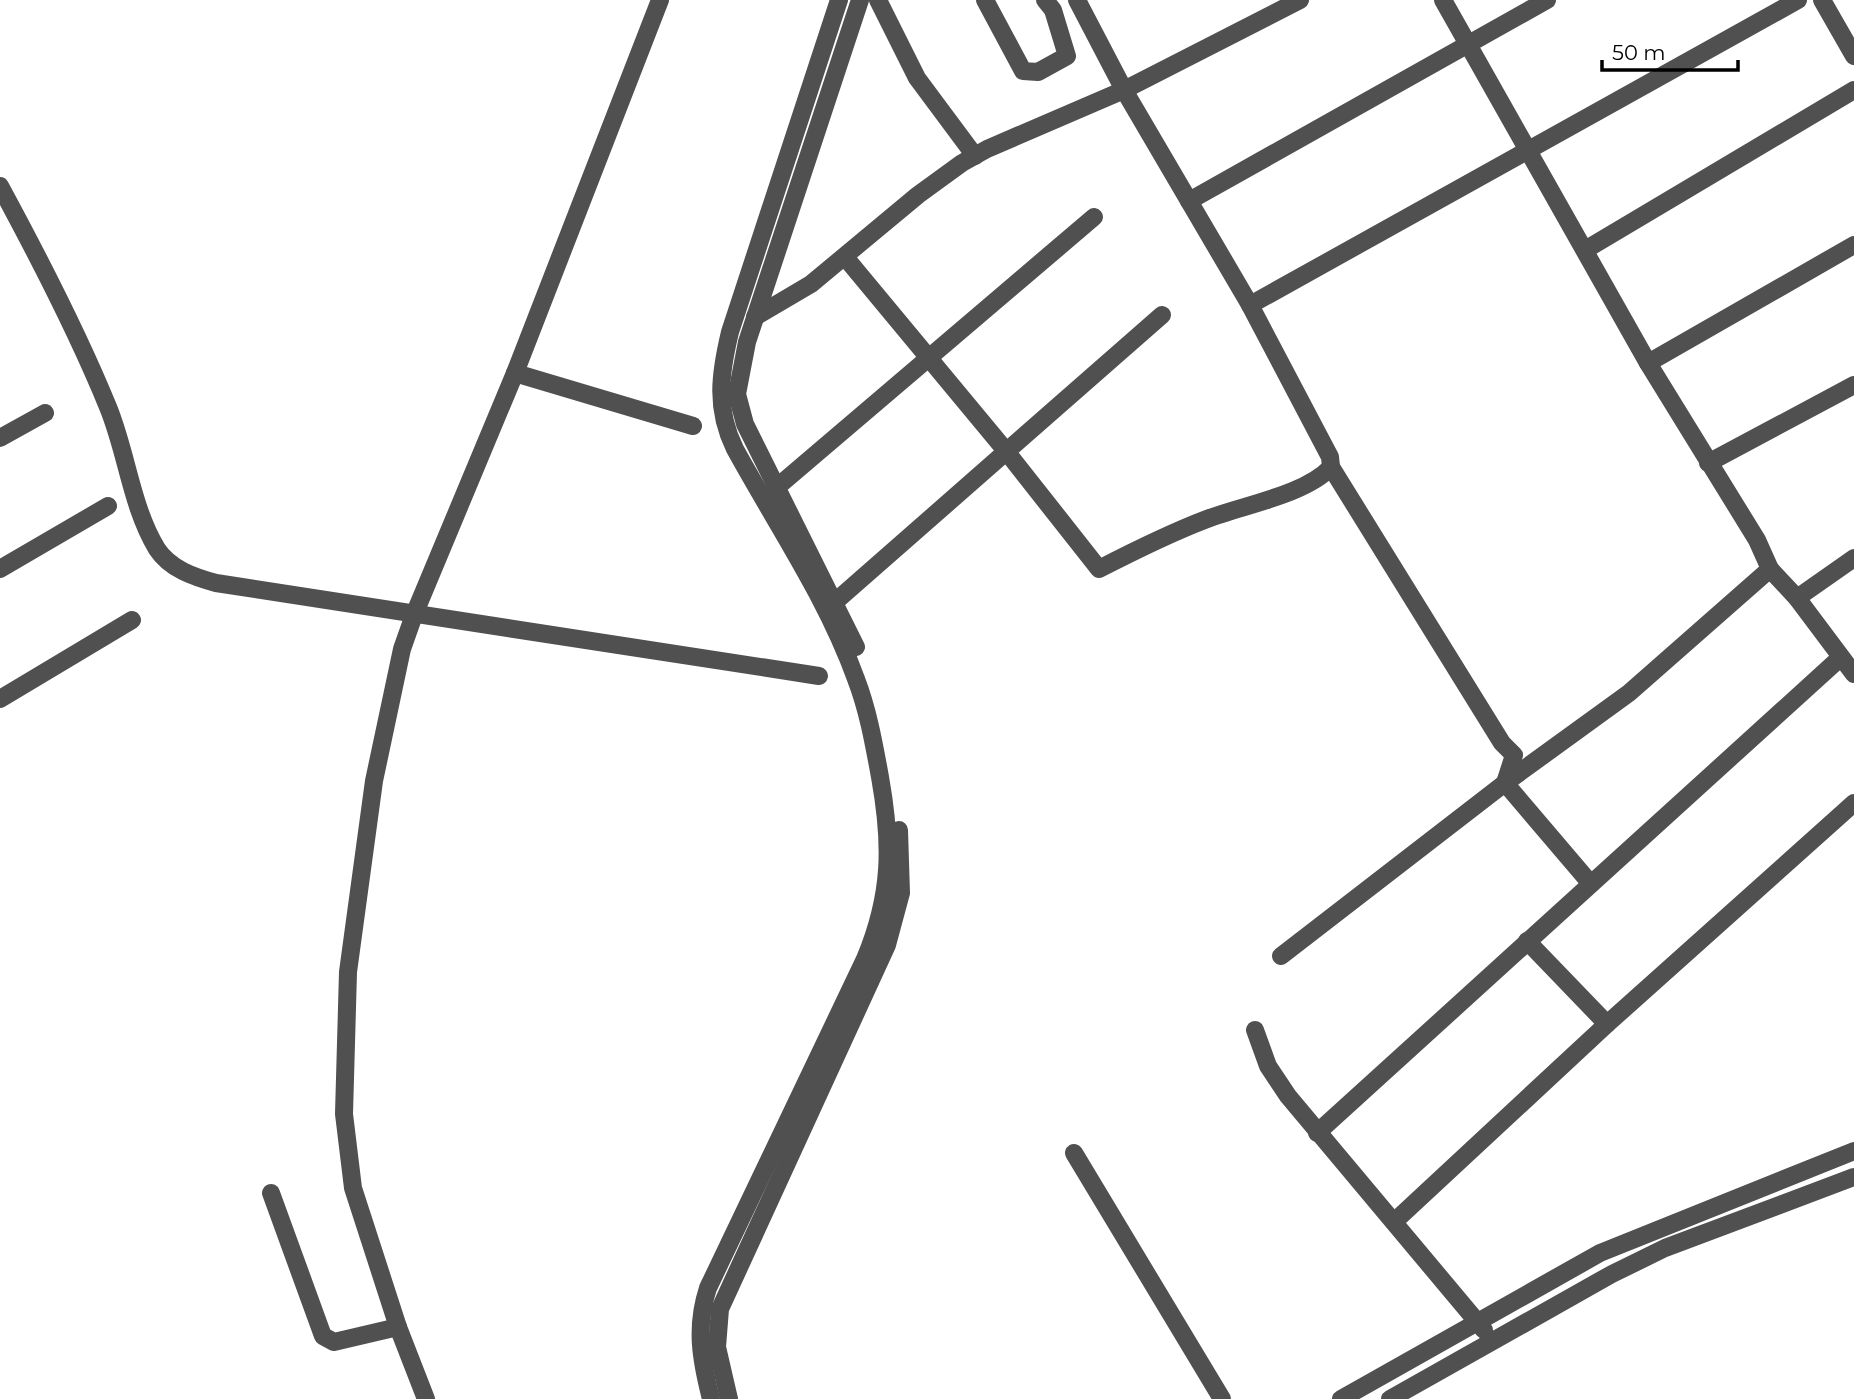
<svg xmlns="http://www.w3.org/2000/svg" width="1854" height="1399" font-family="Montserrat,sans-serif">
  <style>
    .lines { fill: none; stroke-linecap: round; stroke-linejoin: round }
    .minor { stroke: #505050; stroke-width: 18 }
  </style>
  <rect width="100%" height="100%" fill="#fff"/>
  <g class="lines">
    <!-- minor -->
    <g class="minor">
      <polyline points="878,0 917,78 975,156"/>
      <polyline points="985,0 1023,71 1038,72 1067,56 1053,10 1045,0"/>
      <polyline points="1443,0 1648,363 1757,540 1770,569 1797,598 1854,674"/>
      <polyline points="1822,0 1854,56"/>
      <path d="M0,186c39,72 77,145 108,221 19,46 23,99 49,142 13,20 37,28 59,34l603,93"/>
      <polyline points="1189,201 1547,0"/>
      <polyline points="1585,250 1854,90"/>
      <path d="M845,257l161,194 93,118c35,-18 71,-36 108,-50 36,-14 98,-24 124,-52l-1,-10 -80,-152 -126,-215 -47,-90"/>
      <polyline points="1250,305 1798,0"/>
      <polyline points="755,317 811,284 918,195 962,163 987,149 1124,90 1300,0"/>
      <polyline points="1648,363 1854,245"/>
      <polyline points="515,373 693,426"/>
      <polyline points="0,438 45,413"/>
      <polyline points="1708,463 1854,385"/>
      <polyline points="1331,467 1502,743 1514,755 1505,783 1591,884"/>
      <polyline points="776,488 1094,217"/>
      <polyline points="0,569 108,506"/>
      <polyline points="1797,598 1854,558"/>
      <polyline points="836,601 1162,315"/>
      <polyline points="856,647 745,424 737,394 747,342 860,0"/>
      <polyline points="0,699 132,620"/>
      <polyline points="1527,941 1607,1024"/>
      <polyline points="1281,956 1505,783 1629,693 1770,569"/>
      <polyline points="1255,1030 1268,1066 1288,1096 1484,1330"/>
      <polyline points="1317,1133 1840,658"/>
      <polyline points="1074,1153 1222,1399"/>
      <polyline points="271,1193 323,1336 334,1342 398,1327"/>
      <polyline points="1395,1221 1607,1024 1854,803"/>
      <polyline points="426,1399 398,1327 353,1188 344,1114 348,972 374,781 402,649 414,615 515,373 660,0"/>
      <path d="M711,1399c-10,-39 -16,-72 -3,-111l157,-329c27,-65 27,-115 15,-182 -6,-33 -12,-67 -24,-98 -29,-81 -80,-155 -121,-230 -20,-41 -15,-75 -5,-117l109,-332"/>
      <polyline points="729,1399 717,1347 720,1309 887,945 901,893 899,830"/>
      <polyline points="1341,1399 1600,1253 1854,1151"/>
      <polyline points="1390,1399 1612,1274 1665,1248 1854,1177"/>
    </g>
  </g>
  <!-- scale -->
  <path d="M1602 60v10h136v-10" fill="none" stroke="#000000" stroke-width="3.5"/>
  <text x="1612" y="60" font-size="21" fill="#000000" stroke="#ffffff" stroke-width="5" paint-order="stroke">50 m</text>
</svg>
